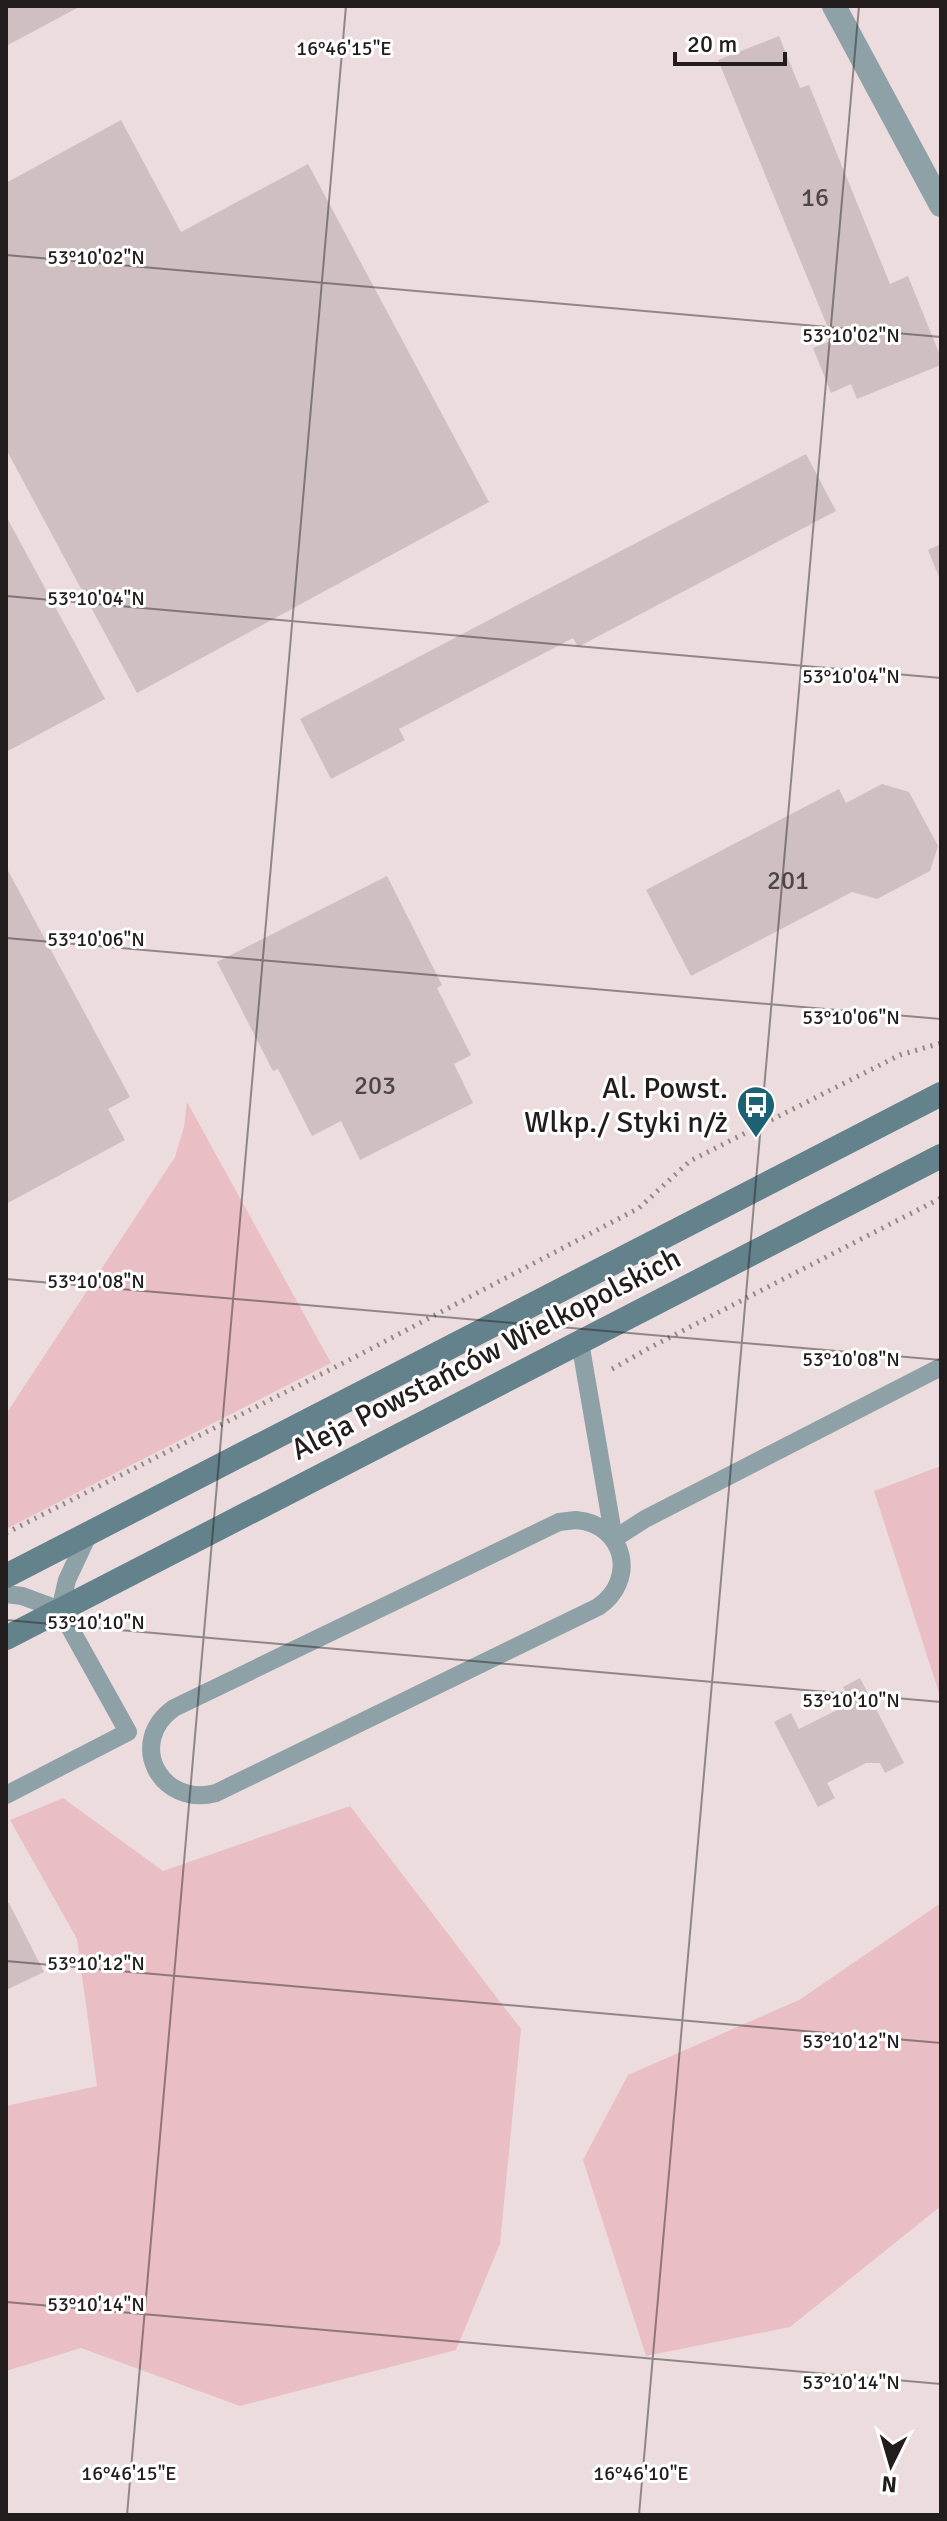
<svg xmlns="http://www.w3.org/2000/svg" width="947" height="2521" font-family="Signika,sans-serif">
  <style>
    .green { fill: #e9bfc5 }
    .building { fill: #cfbfc1 }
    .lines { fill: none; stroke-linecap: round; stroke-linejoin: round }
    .path { stroke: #948889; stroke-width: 5; stroke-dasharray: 2 6; stroke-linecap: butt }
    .lane { stroke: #8da1a7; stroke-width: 18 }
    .street { stroke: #8da1a7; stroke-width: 24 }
    .secondary { stroke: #64828b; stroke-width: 24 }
    .ticks { fill: none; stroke: #221c1d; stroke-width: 2; stroke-opacity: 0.45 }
    .labels { text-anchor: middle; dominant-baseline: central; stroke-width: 6; stroke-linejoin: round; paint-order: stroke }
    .number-label { font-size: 26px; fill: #4d4546 }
    .poi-label { font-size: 30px; fill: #221c1d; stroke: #fff; text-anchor: end }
    .street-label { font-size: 30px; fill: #221c1d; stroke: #fff }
    .ticks-label { font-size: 20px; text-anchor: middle; fill: #221c1d; stroke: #fff; stroke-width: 6; stroke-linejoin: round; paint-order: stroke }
  </style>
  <rect width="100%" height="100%" fill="#ecdcde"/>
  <!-- green -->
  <g class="green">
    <polygon points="187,1102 331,1363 6,1529 6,1414 175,1157 184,1127"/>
    <polygon points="941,1466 941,1699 874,1491"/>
    <polygon points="63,1798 163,1871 350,1806 521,2029 500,2244 456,2350 240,2406 81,2348 6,2371 6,2106 97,2086 77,1939 10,1820"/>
    <polygon points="941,1903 941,2206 790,2327 646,2356 583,2160 628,2075 799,2000"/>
  </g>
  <!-- building -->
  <g class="building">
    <polygon points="6,6 81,6 6,46"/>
    <polygon points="779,36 800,88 809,85 890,284 908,276 941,358 941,365 857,399 851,384 831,393 813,348 833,340 718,60"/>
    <polygon points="121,120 181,232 308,164 489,502 137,693 6,449 6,183"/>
    <polygon points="806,454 836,511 578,647 573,638 399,729 405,740 331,779 300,719"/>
    <polygon points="6,516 105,699 6,752"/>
    <polygon points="941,544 941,582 928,550"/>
    <polygon points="882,784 909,792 938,846 930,871 877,899 852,892 691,976 646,890 839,789 846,803"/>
    <polygon points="6,867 130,1097 108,1109 125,1140 6,1204"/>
    <polygon points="387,876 442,985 437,988 471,1055 454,1064 473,1103 360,1160 341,1121 312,1136 278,1069 273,1071 217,962"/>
    <polygon points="860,1678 904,1763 885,1773 880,1763 866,1763 827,1783 835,1798 818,1807 774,1722 791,1713 799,1729 851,1703 843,1687"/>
    <polygon points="9,1903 44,1972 6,1990 6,1904"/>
  </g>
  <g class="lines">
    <!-- path -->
    <g class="path">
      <polyline points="612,1369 651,1347 941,1198"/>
      <polyline points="6,1533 357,1356 639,1208 690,1161 900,1055 941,1043"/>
    </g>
    <!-- lane -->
    <g class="lane">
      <polyline points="580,1342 614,1539 645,1519 941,1367"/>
      <path d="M576,1520c49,4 62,60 22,87l-382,186c-56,15 -90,-51 -42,-85l385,-186z"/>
      <polyline points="6,1594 22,1596 60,1610"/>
      <polyline points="60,1610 67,1580 89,1533"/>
      <polyline points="6,1795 128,1732 60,1610"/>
    </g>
    <!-- street -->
    <polyline class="street" points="834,6 941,205"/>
    <!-- secondary -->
    <g class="secondary">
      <polyline points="6,1576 941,1094"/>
      <polyline points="6,1638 941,1156"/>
    </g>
  </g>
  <!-- ticks -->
  <path class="ticks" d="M6,255l935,82M6,596l935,82M6,938l935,81M6,1279l935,81M6,1620l935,82M6,1961l935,82M6,2302l935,82M127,2515l219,-2509M639,2515l220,-2509"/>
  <!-- icons -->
  <defs>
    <symbol id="bus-pin" viewBox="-11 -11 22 30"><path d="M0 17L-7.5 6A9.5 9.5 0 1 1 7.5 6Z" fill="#1d6274" stroke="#fff"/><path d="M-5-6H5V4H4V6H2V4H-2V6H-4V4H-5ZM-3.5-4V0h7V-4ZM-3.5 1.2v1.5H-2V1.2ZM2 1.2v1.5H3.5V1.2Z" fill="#fff"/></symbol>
  </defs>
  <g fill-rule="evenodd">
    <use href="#bus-pin" x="734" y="1083" width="44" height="60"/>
  </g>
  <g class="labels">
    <!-- number labels -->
    <g class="number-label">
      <text x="815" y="198">16</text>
      <text x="788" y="881">201</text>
      <text x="375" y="1086">203</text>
    </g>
    <!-- poi labels -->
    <g class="poi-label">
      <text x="728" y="1088">Al. Powst.<tspan x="728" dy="34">Wlkp./ Styki n/ż</tspan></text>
    </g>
    <!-- street labels -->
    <g class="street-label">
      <text transform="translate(486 1354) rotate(-27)">Aleja Powstańców Wielkopolskich</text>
    </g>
  </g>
  <g class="ticks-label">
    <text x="344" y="55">16°46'15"E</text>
    <text x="96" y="264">53°10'02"N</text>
    <text x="851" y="342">53°10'02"N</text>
    <text x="96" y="605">53°10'04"N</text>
    <text x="851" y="683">53°10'04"N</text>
    <text x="96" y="946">53°10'06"N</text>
    <text x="851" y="1024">53°10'06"N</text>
    <text x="96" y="1288">53°10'08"N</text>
    <text x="851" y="1366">53°10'08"N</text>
    <text x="96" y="1629">53°10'10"N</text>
    <text x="851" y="1707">53°10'10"N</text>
    <text x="96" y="1970">53°10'12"N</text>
    <text x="851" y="2048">53°10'12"N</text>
    <text x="96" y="2311">53°10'14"N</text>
    <text x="851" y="2389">53°10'14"N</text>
    <text x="129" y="2480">16°46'15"E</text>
    <text x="641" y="2480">16°46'10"E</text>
  </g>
  <!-- border -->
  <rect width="947" height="2521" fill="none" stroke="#221c1d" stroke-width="16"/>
  <!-- north arrow -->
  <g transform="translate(891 2465) rotate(185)" stroke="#ffffff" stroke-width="6" paint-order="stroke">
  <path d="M0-6L14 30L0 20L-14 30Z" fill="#221c1d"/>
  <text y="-12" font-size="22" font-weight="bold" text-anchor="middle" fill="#221c1d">N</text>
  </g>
  <!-- scale -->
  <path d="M675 52v12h110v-12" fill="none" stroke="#221c1d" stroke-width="4"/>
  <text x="687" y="52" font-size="24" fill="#221c1d" stroke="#ffffff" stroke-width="6" paint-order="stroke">20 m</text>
</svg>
